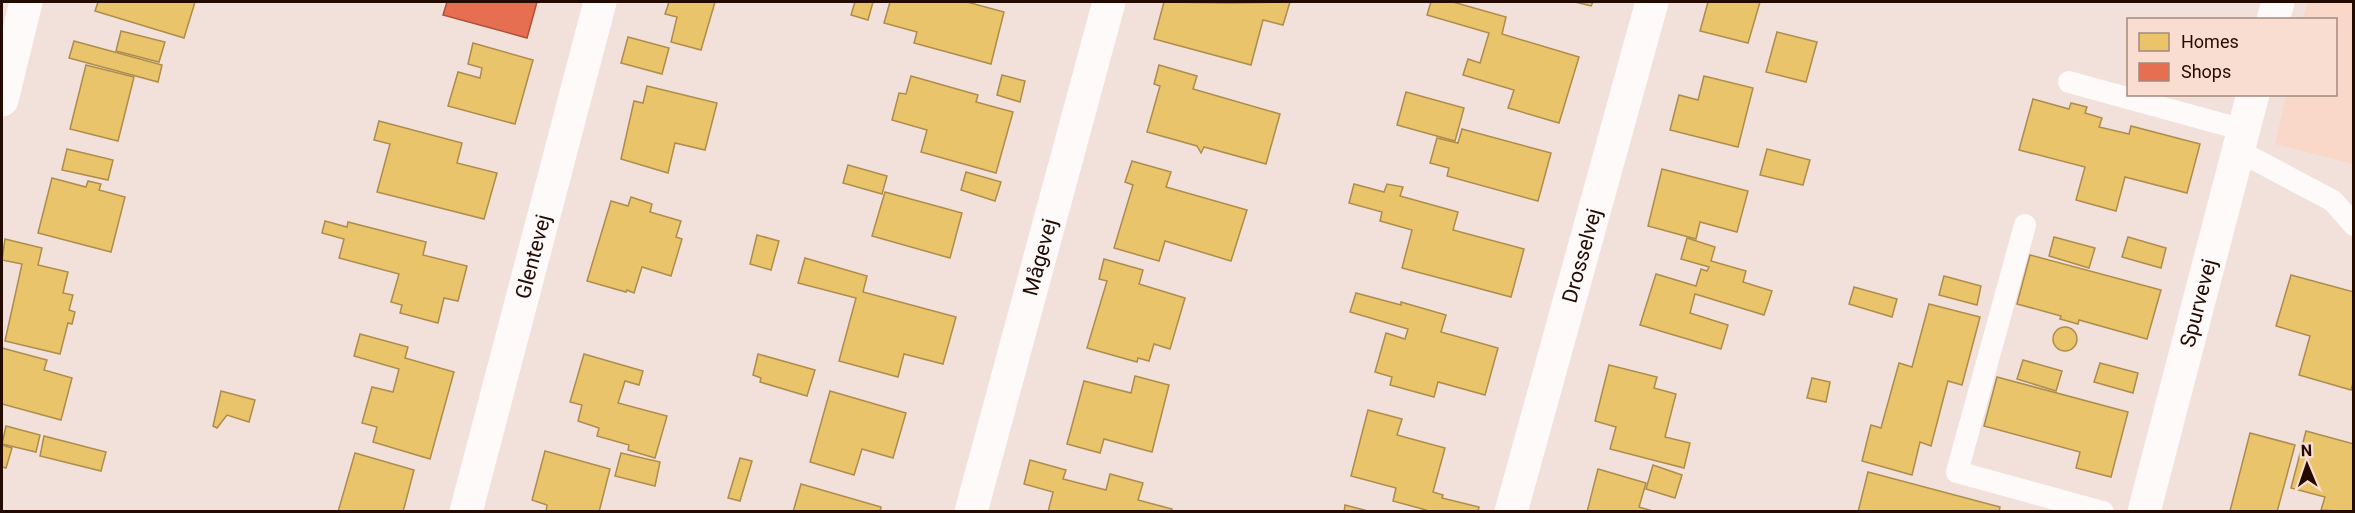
<svg xmlns="http://www.w3.org/2000/svg" width="2355" height="513" font-family="Roboto,sans-serif">
  <style>
    .built { fill: #f9d8c9 }
    .homes { fill: #e9c46a; stroke: #ae8c4b; stroke-width: 1.5 }
    .shops { fill: #e76f51; stroke: #ac5139; stroke-width: 1.5 }
    .lines { fill: none; stroke-linecap: round; stroke-linejoin: round }
    .lane { stroke: #fdfaf9; stroke-width: 22 }
    .street { stroke: #fdfaf9; stroke-width: 33 }
    .labels { text-anchor: middle; dominant-baseline: central; stroke-width: 6; stroke-linejoin: round; paint-order: stroke }
    .street-label { font-size: 21px; fill: #230b02; stroke: #faddd1 }
  </style>
  <rect width="100%" height="100%" fill="#f1e1da"/>
  <!-- built -->
  <polygon class="built" points="2308,2 2353,2 2353,164 2275,144 2286,95 2336,94 2336,20 2303,19"/>
  <!-- homes -->
  <g class="homes">
    <polygon points="98,2 195,2 184,38 95,11"/>
    <polygon points="669,2 715,2 701,50 671,42 677,17 665,14"/>
    <polygon points="855,2 873,2 868,20 851,15"/>
    <polygon points="890,2 967,2 1004,12 991,64 914,43 917,32 884,23"/>
    <polygon points="1164,2 1231,3 1290,2 1283,25 1263,20 1251,65 1154,39"/>
    <polygon points="1431,2 1453,2 1506,17 1502,34 1579,57 1559,123 1508,108 1514,90 1463,75 1468,59 1480,63 1489,33 1427,15"/>
    <polygon points="1575,2 1593,2 1591,6"/>
    <polygon points="1708,2 1760,2 1748,43 1700,31"/>
    <polygon points="121,31 165,42 159,62 116,51"/>
    <polygon points="1777,32 1817,42 1806,82 1766,72"/>
    <polygon points="628,37 669,48 662,74 621,63"/>
    <polygon points="74,41 162,65 158,82 69,58"/>
    <polygon points="473,43 533,60 515,124 448,106 458,72 480,78 482,68 468,64"/>
    <polygon points="86,65 134,77 118,141 70,129"/>
    <polygon points="1159,65 1197,76 1193,89 1280,114 1266,164 1204,147 1201,153 1197,146 1147,132 1160,86 1154,84"/>
    <polygon points="1002,75 1025,81 1020,102 997,95"/>
    <polygon points="911,76 978,95 976,102 1013,112 996,173 921,152 927,130 892,120 899,93 906,94"/>
    <polygon points="1704,76 1753,88 1738,147 1670,130 1679,95 1698,100"/>
    <polygon points="647,86 717,103 705,150 675,143 668,173 621,159 634,101 643,103"/>
    <polygon points="1406,92 1464,108 1455,141 1397,125"/>
    <polygon points="2033,99 2069,109 2071,103 2087,107 2085,113 2102,118 2099,127 2129,134 2131,126 2200,144 2187,193 2125,177 2116,211 2076,200 2085,167 2019,150"/>
    <polygon points="379,121 462,143 457,163 497,173 484,219 377,192 390,144 374,140"/>
    <polygon points="1462,129 1551,153 1538,201 1447,176 1449,168 1430,163 1437,138 1458,143"/>
    <polygon points="67,149 113,160 108,180 62,170"/>
    <polygon points="1767,149 1810,160 1803,185 1760,175"/>
    <polygon points="1132,161 1171,172 1166,187 1247,210 1231,261 1165,241 1159,261 1114,248 1133,185 1125,182"/>
    <polygon points="848,165 887,176 882,194 843,183"/>
    <polygon points="1662,169 1748,191 1737,232 1700,222 1696,239 1648,226"/>
    <polygon points="966,172 1001,182 995,201 961,190"/>
    <polygon points="52,178 86,187 88,181 101,184 99,190 125,197 111,252 38,233"/>
    <polygon points="1354,184 1384,192 1387,184 1403,187 1400,196 1458,212 1453,230 1524,249 1511,297 1402,268 1412,230 1380,221 1382,212 1349,203"/>
    <polygon points="885,192 962,213 950,258 872,236"/>
    <polygon points="631,197 652,204 650,212 681,221 676,237 682,239 671,276 642,267 634,293 627,290 626,292 587,281 611,201 628,206"/>
    <polygon points="325,221 347,227 348,222 426,242 423,255 467,266 458,301 444,298 438,323 400,313 402,305 391,302 399,274 339,258 344,239 322,233"/>
    <polygon points="757,235 779,241 771,270 750,264"/>
    <polygon points="2054,237 2095,248 2089,268 2049,256"/>
    <polygon points="2128,237 2166,248 2161,268 2122,257"/>
    <polygon points="1687,238 1715,247 1711,261 1746,271 1743,282 1772,291 1764,315 1695,294 1690,313 1728,325 1721,349 1640,325 1656,274 1696,286 1701,269 1707,271 1709,267 1681,259"/>
    <polygon points="5,239 42,248 38,265 68,272 63,293 73,295 69,310 75,312 72,324 68,323 60,354 5,341 22,264 2,260"/>
    <polygon points="2030,255 2161,290 2147,339 2079,320 2078,324 2060,319 2061,316 2017,304"/>
    <polygon points="805,258 867,276 863,292 956,317 943,364 904,354 898,377 839,361 856,298 798,283"/>
    <polygon points="1104,259 1143,270 1139,284 1185,298 1170,349 1154,344 1149,361 1138,358 1137,362 1087,348 1107,281 1099,279"/>
    <polygon points="2291,275 2354,292 2354,380 2351,390 2299,375 2310,336 2276,326"/>
    <polygon points="1944,276 1981,286 1977,305 1939,295"/>
    <polygon points="1854,287 1897,299 1892,317 1849,304"/>
    <polygon points="1356,293 1401,305 1401,302 1446,315 1441,332 1498,348 1485,395 1438,382 1434,397 1390,385 1392,377 1375,372 1386,333 1405,339 1408,329 1350,312"/>
    <polygon points="1929,304 1980,317 1962,385 1948,381 1931,446 1920,442 1912,475 1862,461 1871,425 1881,428 1899,363 1912,367"/>
    <circle cx="2065" cy="339" r="12"/>
    <polygon points="360,334 408,347 405,358 454,372 430,459 373,442 377,427 362,423 372,387 393,392 399,369 354,356"/>
    <polygon points="2,348 47,360 44,370 72,378 61,420 2,404"/>
    <polygon points="584,354 643,371 639,385 625,381 618,403 667,416 655,458 628,450 629,445 597,436 599,428 578,421 582,405 570,402"/>
    <polygon points="758,354 815,370 807,396 760,382 761,378 753,375"/>
    <polygon points="2023,360 2062,371 2056,391 2017,379"/>
    <polygon points="2100,363 2138,373 2133,393 2094,382"/>
    <polygon points="1609,365 1657,377 1654,388 1676,394 1665,437 1690,443 1684,468 1610,449 1616,427 1595,421"/>
    <polygon points="1135,376 1169,385 1152,452 1104,439 1100,453 1067,444 1084,381 1131,393"/>
    <polygon points="1997,377 2128,412 2111,477 2076,468 2080,452 1984,426"/>
    <polygon points="1812,378 1830,382 1826,402 1807,398"/>
    <polygon points="221,391 255,400 249,422 227,415 217,428 213,426"/>
    <polygon points="830,391 906,413 893,458 862,449 854,475 810,462"/>
    <polygon points="1368,410 1402,419 1397,435 1445,448 1433,492 1443,495 1442,498 1479,507 1478,512 1425,512 1426,510 1393,501 1396,488 1351,476"/>
    <polygon points="6,426 40,435 36,452 2,444"/>
    <polygon points="2306,431 2354,444 2354,512 2321,510 2325,497 2291,488"/>
    <polygon points="2250,433 2295,445 2277,512 2230,511"/>
    <polygon points="44,436 106,452 101,471 40,456"/>
    <polygon points="2,445 12,448 6,468 2,467"/>
    <polygon points="545,451 610,469 599,512 546,512 547,505 532,500"/>
    <polygon points="355,453 414,470 403,512 338,512"/>
    <polygon points="621,453 660,462 655,486 615,476"/>
    <polygon points="740,458 752,461 740,501 728,498"/>
    <polygon points="1030,460 1066,470 1063,479 1106,490 1110,474 1143,483 1138,500 1172,509 1171,512 1048,512 1053,492 1024,484"/>
    <polygon points="1653,465 1682,475 1675,498 1646,489"/>
    <polygon points="1598,469 1646,483 1639,507 1656,512 1587,512"/>
    <polygon points="1868,472 2000,507 1999,512 1858,512"/>
    <polygon points="801,484 881,507 880,512 793,512"/>
    <polygon points="1345,505 1372,512 1344,512"/>
  </g>
  <!-- shops -->
  <polygon class="shops" points="447,2 537,2 527,38 443,15"/>
  <g class="lines">
    <!-- lane -->
    <g class="lane">
      <polyline points="2069,82 2244,130"/>
      <polyline points="2239,151 2333,201 2354,225"/>
      <polyline points="2025,225 1957,472 2103,512"/>
    </g>
    <!-- street -->
    <g class="street">
      <polyline points="2273,20 2278,2"/>
      <polyline points="2,100 26,2"/>
      <path id="s1" d="M466,512l134,-510"/>
      <path id="s2" d="M971,512l138,-510"/>
      <path id="s3" d="M1511,512l141,-510"/>
      <path id="s4" d="M2144,512l109,-418"/>
    </g>
  </g>
  <g class="labels">
    <!-- street labels -->
    <g class="street-label">
      <text stroke="none"><textPath href="#s1" startOffset="264">Glentevej</textPath></text>
      <text stroke="none"><textPath href="#s2" startOffset="264">Mågevej</textPath></text>
      <text stroke="none"><textPath href="#s3" startOffset="266">Drosselvej</textPath></text>
      <text stroke="none"><textPath href="#s4" startOffset="216">Spurvevej</textPath></text>
    </g>
  </g>
  <!-- border -->
  <rect width="2355" height="513" fill="none" stroke="#230b02" stroke-width="6"/>
  <!-- legend -->
  <rect x="2127" y="18" width="210" height="78" fill="#faddd1" stroke="#a4897e" stroke-width="1.5"/>
  <rect x="2139" y="33" width="30" height="18" fill="#e9c46a" stroke="#a4897e" stroke-width="1.5"/>
  <text x="2181" y="48" font-size="18" fill="#230b02">Homes</text>
  <rect x="2139" y="63" width="30" height="18" fill="#e76f51" stroke="#a4897e" stroke-width="1.5"/>
  <text x="2181" y="78" font-size="18" fill="#230b02">Shops</text>
  <!-- north arrow -->
  <g transform="translate(2307 465) rotate(358)" stroke="#faddd1" stroke-width="4.5" paint-order="stroke">
  <path d="M0-4.5L10 22L0 15L-10 22Z" fill="#230b02"/>
  <text y="-9" font-size="16" font-weight="bold" text-anchor="middle" fill="#230b02">N</text>
  </g>
</svg>
